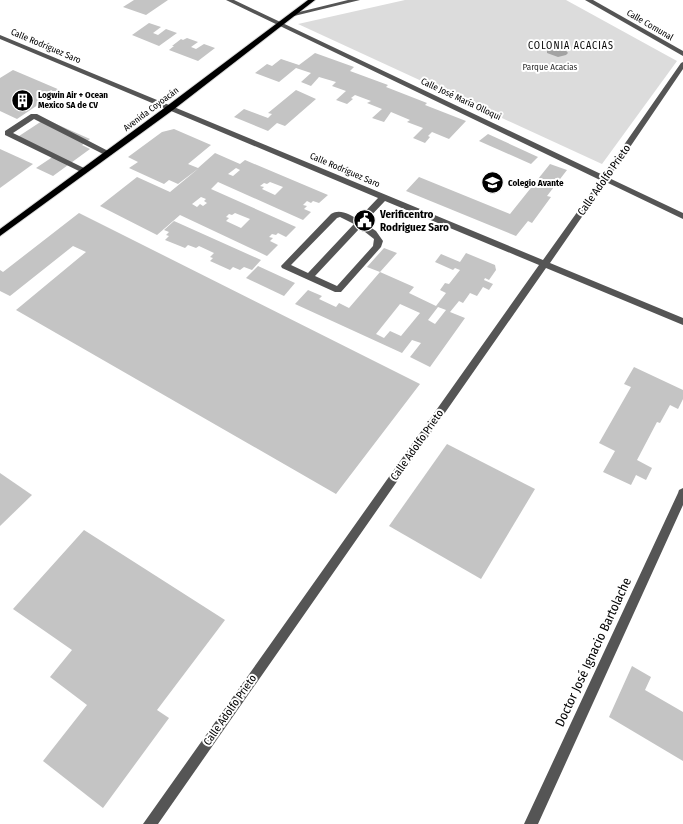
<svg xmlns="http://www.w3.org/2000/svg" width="683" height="824" font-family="'Fira Sans Condensed',sans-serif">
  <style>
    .green { fill: #dcdcdc }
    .water { fill: #a3a3a3 }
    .building { fill: #c4c4c4; fill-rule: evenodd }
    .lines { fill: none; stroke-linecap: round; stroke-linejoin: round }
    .major-casing { stroke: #dbdbdb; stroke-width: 2 }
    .minor { fill: #555; fill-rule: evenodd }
    .major { fill: #000; fill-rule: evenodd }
    .labels { text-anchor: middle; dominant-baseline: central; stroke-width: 4; stroke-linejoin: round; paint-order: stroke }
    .far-street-label { font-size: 9px; fill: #000; stroke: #fff }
    .far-park-label { font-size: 9px; fill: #333; stroke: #fff }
    .far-poi-label { font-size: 9px; font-weight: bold; fill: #000; stroke: #fff; text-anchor: start }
    .far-neighbourhood-label { font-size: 10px; letter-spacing: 1px; fill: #000; stroke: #fff }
    .street-label { font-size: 11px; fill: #000; stroke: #fff }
    .poi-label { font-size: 11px; font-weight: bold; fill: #000; stroke: #fff; text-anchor: start }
    .near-street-label { font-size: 13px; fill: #000; stroke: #fff }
  </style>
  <rect width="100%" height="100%" fill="#fff"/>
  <!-- green -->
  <polygon class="green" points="405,0 566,0 677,61 602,164 298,24"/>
  <!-- water -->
  <polygon class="water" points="558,46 564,48 568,53 566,55 558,57 547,53 547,50 549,48"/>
  <!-- building -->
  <g class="building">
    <polygon points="134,0 168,0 146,15 123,7"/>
    <polygon points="149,23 161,27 153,33 158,35 166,29 177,33 159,46 132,35"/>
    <polygon points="187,38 198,42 191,47 196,49 204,44 215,48 198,61 169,50 174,46 172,46 181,39 183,40"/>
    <polygon points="315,53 354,67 350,71 388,85 386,87 427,103 425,105 466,121 449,139 432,132 428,136 430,137 425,143 413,138 423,128 407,122 410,120 391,112 384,122 372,118 382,109 367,103 371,101 355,95 351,98 353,99 347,104 336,100 346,91 332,86 336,82 319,77 311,86 301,82 311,73 296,68 279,82 255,73 267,64 272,66 281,59 299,65"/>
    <polygon points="13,70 60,90 17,119 0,111 0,78"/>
    <polygon points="296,90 316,99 285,126 277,123 268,131 234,117 244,109 268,118 272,114 268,113"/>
    <polygon points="45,119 90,139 82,145 90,149 53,176 36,168 54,156 16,138"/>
    <path d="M174,129l37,16 -23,19 10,4 17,-15 25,11 5,-4 83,35 -9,8 -6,-2 -2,2 -4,-2 -4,4 4,1 -3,3 7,3 -8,8 -85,-38 -7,7 85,38 -10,10 -8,-4 -2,2 -4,-1 -3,3 4,1 -3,3 8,4 -11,11 -87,-41 -23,20 -57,-29 37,-29 33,15 29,-24 -21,16 -9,-4 -5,4 -35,-16 9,-6 -10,-5 34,-25zM236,168l4,2 -7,6 -5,-2zM270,182l13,5 -8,8 -13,-6 2,-2 -4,-1 4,-3 3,1zM201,197l5,2 -2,2 3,2 -4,3 -3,-2 -3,3 -5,-3zM235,213l15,6 -9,9 -15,-7 3,-3 -3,-1 3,-3 3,1z"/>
    <polygon points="488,134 538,157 531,164 479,141"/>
    <polygon points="0,149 33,164 0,188"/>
    <polygon points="550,164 567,170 547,196 551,197 532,223 528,221 516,236 406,191 419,177 510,214"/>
    <polygon points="79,213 113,230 420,384 336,494 16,310 86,252 73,246 10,296 0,291 0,270 3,272"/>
    <polygon points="174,221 261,260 252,270 244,267 240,270 233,267 230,270 210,261 213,258 210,257 214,253 199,246 196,248 188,245 185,248 165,240 169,236 166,235 169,232 164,230"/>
    <path d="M384,248l13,5 -17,19 34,15 -5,6 27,13 10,-13 -6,-3 5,-7 4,1 11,-14 -5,-2 -2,2 -18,-8 6,-8 19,8 6,-9 29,12 1,5 -7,10 -4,-2 -1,2 9,4 -4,6 -6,-3 -6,9 -7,-3 -7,10 -4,-2 -9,11 15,6 -35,49 -20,-10 11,-14 -9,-3 -10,13 -107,-49 13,-14 14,6 -3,3 17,8 3,-4 10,5 31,-36 -13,-5zM400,304l20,9 -19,23 -11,-5 -6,7 -8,-4zM438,307l8,3 -11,14 -7,-4z"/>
    <polygon points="258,266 295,283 284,296 246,278"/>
    <polygon points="634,367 683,390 683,399 678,409 670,405 660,423 657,422 637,460 652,468 646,480 636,475 631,485 603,472 615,451 599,443 631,387 624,384"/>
    <polygon points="447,444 535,489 481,579 389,526"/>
    <polygon points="0,473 32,495 0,526"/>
    <polygon points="84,530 225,620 157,710 169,718 103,808 43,761 87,705 50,677 72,650 13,609"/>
    <polygon points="632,666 651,677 645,690 683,712 683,761 609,717"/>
  </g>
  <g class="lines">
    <defs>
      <polygon id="major" points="308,0 315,0 173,110 0,236 0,229 167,106"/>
    </defs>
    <!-- major casing -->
    <use href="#major" class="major-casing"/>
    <!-- minor -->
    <g class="minor">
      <path d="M226,0h8l369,175 78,-112 2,-1v7l-74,109 74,35v6l-77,-37 -56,81 133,55v7l-137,-57 -388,556h-15l396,-559 -154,-64 -21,22 12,8 7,10 -2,6 -40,45h-6l-53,-24 -1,-2 50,-52c9,-6 19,1 27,5l20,-21 -378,-159v-4l543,225 57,-80zM340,217l14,7 -46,49 -17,-8 46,-47zM360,228l14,11 -1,7 -36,40 -22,-10z"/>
      <polygon points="348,0 360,0 294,16 291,14"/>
      <polygon points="585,0 593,0 683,51 683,56"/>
      <polygon points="31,114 37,114 112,153 111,155 105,155 34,119 13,133 86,169 87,171 83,173 5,135 5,131"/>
      <polygon points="683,488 683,505 538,824 524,824 678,493 679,490"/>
    </g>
    <!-- major -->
    <use href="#major" class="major"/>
  </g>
  <!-- icons -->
  <defs>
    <symbol id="building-disc" viewBox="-11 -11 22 22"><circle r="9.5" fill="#000" stroke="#fff"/><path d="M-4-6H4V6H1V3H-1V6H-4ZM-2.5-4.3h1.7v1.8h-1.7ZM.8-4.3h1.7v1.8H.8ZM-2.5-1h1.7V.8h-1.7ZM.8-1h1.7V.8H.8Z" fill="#fff"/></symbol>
    <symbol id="school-disc" viewBox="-11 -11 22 22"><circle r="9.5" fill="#000" stroke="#fff"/><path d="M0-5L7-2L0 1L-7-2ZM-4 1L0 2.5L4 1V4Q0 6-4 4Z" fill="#fff"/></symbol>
    <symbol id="civic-disc" viewBox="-11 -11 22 22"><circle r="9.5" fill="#000" stroke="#fff"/><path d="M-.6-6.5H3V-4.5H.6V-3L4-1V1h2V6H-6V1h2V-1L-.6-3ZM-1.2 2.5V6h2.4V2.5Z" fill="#fff"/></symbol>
  </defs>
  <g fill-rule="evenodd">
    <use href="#building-disc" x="10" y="88" width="25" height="25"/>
    <use href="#school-disc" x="480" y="170" width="25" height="25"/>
    <use href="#civic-disc" x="352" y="208" width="25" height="25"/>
  </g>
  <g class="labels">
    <!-- far-street labels -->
    <g class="far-street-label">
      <text transform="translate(650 25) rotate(30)">Calle Comunal</text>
      <text transform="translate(46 46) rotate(23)">Calle Rodríguez Saro</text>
      <text transform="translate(461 99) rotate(25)">Calle José María Olloqui</text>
      <text transform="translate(151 109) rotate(-37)">Avenida Coyoacán</text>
      <text transform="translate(345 170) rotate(23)">Calle Rodríguez Saro</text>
    </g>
    <!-- far-park labels -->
    <g class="far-park-label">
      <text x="550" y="67">Parque Acacias</text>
    </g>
    <!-- far-poi labels -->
    <g class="far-poi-label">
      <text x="38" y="95">Logwin Air + Ocean<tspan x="38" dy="10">Mexico SA de CV</tspan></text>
      <text x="508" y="183">Colegio Avante</text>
    </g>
    <!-- far-neighbourhood labels -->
    <g class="far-neighbourhood-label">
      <text x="571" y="46">COLONIA ACACIAS</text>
    </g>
    <!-- street labels -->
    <g class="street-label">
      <text transform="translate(604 180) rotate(-55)">Calle Adolfo Prieto</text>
      <text transform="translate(417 445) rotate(-55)">Calle Adolfo Prieto</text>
      <text transform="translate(230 710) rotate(-55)">Calle Adolfo Prieto</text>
    </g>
    <!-- poi labels -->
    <g class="poi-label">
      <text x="380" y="214">Verificentro<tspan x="380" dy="13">Rodriguez Saro</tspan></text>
    </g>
    <!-- near-street labels -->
    <g class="near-street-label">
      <text transform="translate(593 652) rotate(-65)">Doctor José Ignacio Bartolache</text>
    </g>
  </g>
</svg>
